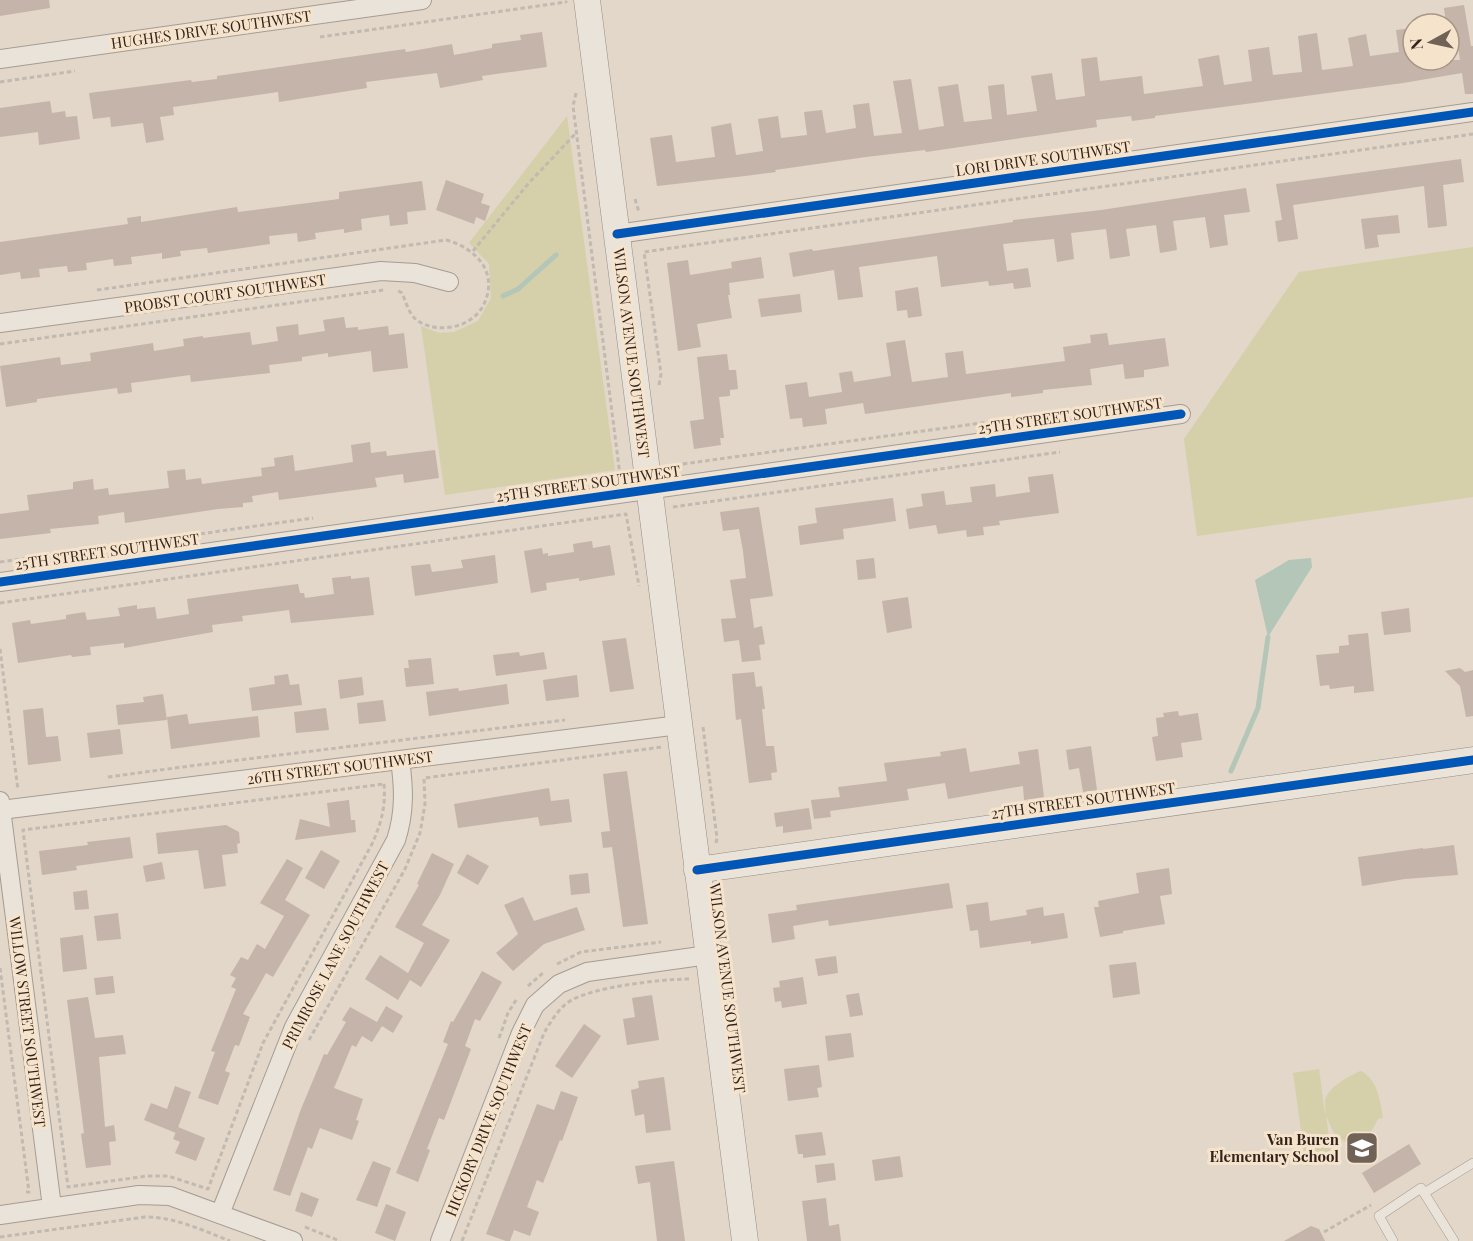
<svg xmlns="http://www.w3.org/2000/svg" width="1473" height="1241" font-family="'Playfair Display',serif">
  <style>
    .green { fill: #d5cfaa }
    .water { fill: #b4c6b8 }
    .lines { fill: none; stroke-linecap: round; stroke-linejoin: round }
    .stream { stroke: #b4c6b8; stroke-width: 5 }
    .building { fill: #c5b4a9 }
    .lane-casing { stroke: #a69c92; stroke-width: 10 }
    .street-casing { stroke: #a69c92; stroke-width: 20 }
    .secondary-casing { stroke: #968c82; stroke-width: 27 }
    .path { stroke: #c2b9b1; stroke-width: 3; stroke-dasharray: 4.5 3; stroke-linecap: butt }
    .lane { stroke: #eae3da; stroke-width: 9 }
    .street { stroke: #eae3da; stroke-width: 18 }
    .secondary { stroke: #eae3da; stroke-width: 26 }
    .cycleway-casing { stroke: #f5e3cc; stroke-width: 13 }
    .cycleway { stroke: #0057b8; stroke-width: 9 }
    .labels { text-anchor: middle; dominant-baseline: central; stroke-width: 6; stroke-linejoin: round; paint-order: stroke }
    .street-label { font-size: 15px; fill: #34231b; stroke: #f5e3cc }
    .poi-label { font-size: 15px; font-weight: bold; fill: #34231b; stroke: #f5e3cc; text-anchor: end }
  </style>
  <rect width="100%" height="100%" fill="#e2d7c8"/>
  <!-- green -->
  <g class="green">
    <polygon points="567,116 615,470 445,495 421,326 439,333 454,332 478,321 491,298 489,264 469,243"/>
    <polygon points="1473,247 1473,497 1197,536 1184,439 1299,272"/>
    <path d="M1319,1069l6,46c1,-4 0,-9 0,-14 2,-13 25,-26 36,-30 17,9 19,30 22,47l-5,1c-6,12 -11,20 -24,26 -21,-8 -20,-11 -28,-30l6,47 -26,4 -13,-93z"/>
  </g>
  <!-- water -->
  <polygon class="water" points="1311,558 1312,567 1268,637 1255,580 1289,560"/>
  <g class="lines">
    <!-- stream -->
    <g class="stream">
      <polyline points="503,296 518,289 556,255"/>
      <polyline points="1231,771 1258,708 1268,637"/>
    </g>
  </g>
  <!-- building -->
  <g class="building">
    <polygon points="0,0 49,0 50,8 0,16"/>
    <polygon points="1464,5 1471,46 1473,46 1473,94 1465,94 1462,73 1403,83 1155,116 1155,118 1132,121 1131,116 1096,120 1097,127 926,152 925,150 866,157 775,170 776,172 745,176 657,186 650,138 672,135 676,162 715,157 711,127 731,123 736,155 763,151 758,119 778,116 781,138 807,135 804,112 822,110 826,133 856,128 853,105 869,103 874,136 902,133 893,81 911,79 919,130 944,126 938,87 958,84 964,122 992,119 988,86 1004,84 1007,115 1037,111 1031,76 1052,73 1056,100 1085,96 1081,59 1097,57 1100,81 1142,76 1144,94 1203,86 1198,59 1219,55 1224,85 1252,81 1248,50 1269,47 1273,75 1302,72 1298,36 1317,33 1322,70 1353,66 1348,38 1366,34 1370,56 1399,52 1396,30 1413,28 1413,60 1460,60 1455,26 1449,27 1449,24 1446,24 1444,8"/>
    <polygon points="542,32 547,67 482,76 483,80 440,88 437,73 366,82 367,88 279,102 278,92 173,107 174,115 160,117 164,140 146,143 143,123 111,127 110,117 93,119 89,93 191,80 192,82 217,79 217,76 405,49 406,52 452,44 454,55 492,48 492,44 521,40 520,35"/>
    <polygon points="50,101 52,113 65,111 66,117 77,116 80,139 39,145 38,132 0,137 0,108"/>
    <polygon points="1461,159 1464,182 1443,185 1447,226 1428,228 1424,186 1293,205 1298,239 1278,242 1275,221 1282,220 1276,184"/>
    <polygon points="446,180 484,194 481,203 490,206 485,221 476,217 474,224 436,210"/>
    <polygon points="422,181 426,210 407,212 408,224 390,226 389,215 361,219 362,230 344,233 344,229 315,233 316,239 298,242 297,233 269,236 270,244 208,253 207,248 180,251 181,256 162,259 162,253 131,257 132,264 114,266 113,259 86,263 87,270 68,272 67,266 39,269 40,277 21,279 20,272 0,275 0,242 128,224 127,218 141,216 141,222 237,207 238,212 339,199 339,192"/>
    <polygon points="1246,188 1250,212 1224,215 1228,245 1210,248 1205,217 1173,221 1177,250 1160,253 1156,225 1126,229 1130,256 1110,259 1106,229 1071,233 1074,259 1057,262 1054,239 1003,244 1007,271 1028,268 1031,287 1014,289 1013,283 989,286 988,281 941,287 937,256 859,267 863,297 838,300 834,270 793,277 789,253 812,249 813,251 1013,222 1013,220 1101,210"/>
    <polygon points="1398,215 1400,233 1377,235 1379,247 1365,249 1361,219"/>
    <polygon points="761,257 764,278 729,283 730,295 728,295 732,318 697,324 701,347 678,351 667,263 688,260 690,275 732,268 731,262"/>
    <polygon points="918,287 922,316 908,318 907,310 897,311 895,291"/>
    <polygon points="800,294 802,312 761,317 758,299"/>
    <polygon points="344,317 346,328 358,327 358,330 388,326 389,335 404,333 408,368 373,372 371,351 328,357 328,353 302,357 302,361 269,365 270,373 191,382 190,375 131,383 132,392 118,394 117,388 37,399 37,402 6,407 0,366 60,357 61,365 91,361 90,353 153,343 154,351 184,346 183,339 203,336 203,338 250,332 252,345 278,341 276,327 298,324 299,335 325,331 323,320"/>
    <polygon points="1107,333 1109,345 1165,338 1169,366 1144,370 1144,377 1125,379 1123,364 1090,369 1092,385 1043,390 1043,393 1011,397 1011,393 865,414 863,403 825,409 827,424 803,427 802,418 790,419 785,385 807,382 809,397 842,392 839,373 852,371 854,382 891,376 886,343 905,340 912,382 948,377 945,353 963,351 966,374 1065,361 1063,347 1091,343 1090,335"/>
    <polygon points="727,354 729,370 736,370 738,389 730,390 730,396 719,397 724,438 720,438 721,445 694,449 690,421 704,419 697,357"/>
    <polygon points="370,442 371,453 386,451 387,456 435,450 439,478 404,483 403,474 375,478 377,487 279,500 278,492 252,496 253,502 243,503 243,507 218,509 125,523 124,512 98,516 99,524 50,529 51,533 0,539 0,514 29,510 27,495 73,489 73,482 93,479 94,490 108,488 109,495 169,488 167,471 185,469 186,480 201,478 202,484 262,476 261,468 275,466 274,458 293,455 295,471 353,462 351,445"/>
    <polygon points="1053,474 1059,513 999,521 1000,525 983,527 984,535 967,537 966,530 938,534 936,525 909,529 906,509 923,506 921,494 944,491 946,505 972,502 970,487 995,484 996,497 1030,492 1028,477"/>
    <polygon points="893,498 896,521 843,529 844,539 800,545 798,526 817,523 815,508"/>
    <polygon points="759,507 773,596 750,599 754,628 762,626 765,644 759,645 761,660 742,662 739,640 724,642 721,619 736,618 730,580 746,578 743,551 739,529 723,531 720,512"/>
    <polygon points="592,541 593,548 610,545 615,575 579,581 579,578 546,583 547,590 531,593 524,551 542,548 543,554 548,553 548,556 574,552 573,544"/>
    <polygon points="495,555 498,583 415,596 411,566 430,564 432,572 463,568 461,560"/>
    <polygon points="874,558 876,578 858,580 856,560"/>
    <polygon points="351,576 351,579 369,577 374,615 291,623 289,610 242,616 243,621 212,625 213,632 124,648 124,643 90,647 91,655 72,657 71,655 18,663 12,623 30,620 31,624 66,619 66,615 85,612 87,620 120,616 118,608 137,605 137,609 155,607 157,619 189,614 187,599 208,596 298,584 300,593 304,593 305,598 334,594 332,578"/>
    <polygon points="908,597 912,628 887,633 882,601"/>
    <polygon points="1409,608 1411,632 1384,635 1381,612"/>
    <polygon points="1368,633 1374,691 1354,693 1354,686 1330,689 1329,685 1320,686 1316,655 1339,653 1339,646 1349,645 1348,635"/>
    <polygon points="626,638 634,689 610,692 602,641"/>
    <polygon points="519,652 520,656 544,652 547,669 496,676 493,655"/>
    <polygon points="431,658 434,684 406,687 404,668 409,668 408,660"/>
    <polygon points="1460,668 1465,672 1473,670 1473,716 1466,717 1460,686 1445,671"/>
    <polygon points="754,672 756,687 762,686 765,709 762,709 766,746 774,746 777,772 771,773 772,780 749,783 741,719 736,720 732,674"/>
    <polygon points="288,674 290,685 299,684 302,705 252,711 249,688 275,684 274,676"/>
    <polygon points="577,675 579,697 546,701 543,680"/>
    <polygon points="362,677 364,695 340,699 338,680"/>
    <polygon points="507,684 509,704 429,716 426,692 458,688 459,691"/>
    <polygon points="163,694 167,720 118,725 116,705 144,702 143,697"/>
    <polygon points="383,700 386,721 359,724 357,703"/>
    <polygon points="43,708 46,737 58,736 61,761 28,765 23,710"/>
    <polygon points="326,708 329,730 296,733 294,712"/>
    <polygon points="1178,711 1179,716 1198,713 1202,740 1181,743 1183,757 1156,761 1152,737 1158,736 1156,718 1164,717 1163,713"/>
    <polygon points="187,714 189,724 258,716 260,737 171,749 167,717"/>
    <polygon points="120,729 123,754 90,758 87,733"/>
    <polygon points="1091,746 1097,790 1083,792 1079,768 1069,770 1066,750"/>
    <polygon points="966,748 970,772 1020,764 1018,752 1038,749 1044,797 1024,800 1023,786 948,799 945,783 907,789 909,800 830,811 831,817 814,819 811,800 840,797 838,787 887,781 884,763 941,756 940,752"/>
    <polygon points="627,771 648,924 623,927 612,847 603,848 601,832 610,831 603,774"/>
    <polygon points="549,788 551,801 569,799 572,822 540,826 538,817 458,828 454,804"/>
    <polygon points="349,800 351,820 355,820 356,832 295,840 300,819 330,827 327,803"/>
    <polygon points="809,808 812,829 783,833 783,826 776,827 774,813"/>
    <polygon points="226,825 239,832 240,843 237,844 238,853 222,855 226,886 204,889 198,850 158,854 156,833"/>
    <polygon points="130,837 133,858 76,866 77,870 42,875 39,851 88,845 87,842"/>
    <polygon points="1454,845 1458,875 1405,879 1362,886 1358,857 1423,848 1423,849"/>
    <polygon points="321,850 340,861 324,889 305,878"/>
    <polygon points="432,853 454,864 440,895 422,925 450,940 421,987 410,980 398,1000 365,979 380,955 408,973 424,943 395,927 419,885 417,884"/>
    <polygon points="467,854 489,866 478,885 457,873"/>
    <polygon points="287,859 303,868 285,900 310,915 273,977 266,973 243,1014 250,1017 239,1046 235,1045 225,1071 230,1073 218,1105 198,1098 215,1052 211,1051 236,989 231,987 236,978 230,975 241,957 248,960 257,944 265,949 284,916 260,903"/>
    <polygon points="162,862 165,879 146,882 143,866"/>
    <polygon points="1169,868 1172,894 1160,896 1165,924 1123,931 1123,933 1100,937 1094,907 1099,907 1098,901 1139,893 1136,873"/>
    <polygon points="588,873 590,893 571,895 569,875"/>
    <polygon points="949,883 953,908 829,926 828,920 793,926 795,939 772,943 768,914 797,910 796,905 810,903"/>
    <polygon points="87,890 89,909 75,910 73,892"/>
    <polygon points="523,897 534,921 577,907 585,930 544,944 513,971 496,953 518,934 504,905"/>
    <polygon points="988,902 990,921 1027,915 1026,910 1043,907 1044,916 1064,913 1068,938 1031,944 1031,941 980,948 978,930 970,931 966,905"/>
    <polygon points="118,913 121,939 97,941 94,916"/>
    <polygon points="83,935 87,969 63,972 60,938"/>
    <polygon points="836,956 838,973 818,976 815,959"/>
    <polygon points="1136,962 1140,994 1113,998 1109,965"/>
    <polygon points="482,971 502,982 480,1021 475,1019 465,1046 471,1049 444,1120 439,1118 427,1149 430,1150 418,1182 396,1173 448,1044 443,1042 451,1021 453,1022"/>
    <polygon points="113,976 115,993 96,995 94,978"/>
    <polygon points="803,977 807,1004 782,1008 781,1001 775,1002 773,988 780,987 779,981"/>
    <polygon points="859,993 863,1015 850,1017 846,995"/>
    <polygon points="652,995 659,1040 627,1045 623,1019 635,1017 632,998"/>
    <polygon points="88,997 95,1038 123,1035 126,1054 99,1057 105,1127 114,1125 116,1141 109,1142 111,1165 86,1168 81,1134 84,1133 67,1000"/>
    <polygon points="386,1006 403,1016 393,1033 382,1026 372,1042 362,1036 356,1047 352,1045 334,1088 363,1099 356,1120 359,1121 352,1140 320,1128 312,1149 308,1147 290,1196 273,1190 301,1109 324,1054 327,1055 346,1022 342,1020 350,1007 377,1022"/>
    <polygon points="584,1024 601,1036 572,1078 555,1066"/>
    <polygon points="851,1033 854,1057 828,1061 825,1036"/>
    <polygon points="819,1065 822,1087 817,1088 819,1097 788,1101 784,1069"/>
    <polygon points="664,1077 671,1130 646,1133 644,1114 635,1116 631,1090 639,1088 638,1081"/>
    <polygon points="175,1086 191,1092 176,1133 144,1120 151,1103 167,1109"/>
    <polygon points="561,1091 578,1097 562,1141 560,1140 543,1183 537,1180 527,1207 539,1212 530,1236 514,1230 510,1241 506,1241 486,1234 537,1104 554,1110"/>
    <polygon points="178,1127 205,1138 196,1161 175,1153 180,1142 173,1139"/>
    <polygon points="822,1132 826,1155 803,1158 803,1154 798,1154 795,1135"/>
    <polygon points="1409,1144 1421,1164 1374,1193 1362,1173"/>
    <polygon points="900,1156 903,1177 875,1181 872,1160"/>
    <polygon points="373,1161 391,1168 377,1207 356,1200"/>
    <polygon points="674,1161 685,1241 657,1241 650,1182 638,1184 635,1166"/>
    <polygon points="834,1163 836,1180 817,1183 815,1165"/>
    <polygon points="301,1192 319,1199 312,1217 295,1211"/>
    <polygon points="826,1198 829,1226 839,1224 841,1241 807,1241 802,1201"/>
    <polygon points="386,1204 406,1212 395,1241 375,1233"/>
    <polygon points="1311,1226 1319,1229 1325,1241 1284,1241"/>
  </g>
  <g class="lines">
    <defs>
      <g id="lane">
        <polyline points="1424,1193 1473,1163"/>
        <polyline points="1393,1241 1379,1216 1421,1188 1454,1241"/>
      </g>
      <g id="street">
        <polyline points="0,59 422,0"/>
        <polyline points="617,234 1473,112"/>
        <polyline points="0,323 381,271 415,273 449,282"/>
        <polyline points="0,582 1181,414"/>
        <polyline points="0,801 52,1207"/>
        <polyline points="1,810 679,725"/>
        <path d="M220,1214l74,-187 102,-187c9,-28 8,-52 4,-80"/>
        <polyline points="0,1215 139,1195 170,1196 293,1241"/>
        <polyline points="440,1241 521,1033 535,1005 559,984 587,972 708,955"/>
      </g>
      <g id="secondary">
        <polyline points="587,0 745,1241"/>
        <polyline points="697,870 1473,760"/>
      </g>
    </defs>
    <!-- lane casing -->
    <use href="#lane" class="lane-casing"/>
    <!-- street casing -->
    <use href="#street" class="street-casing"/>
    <!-- secondary casing -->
    <use href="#secondary" class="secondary-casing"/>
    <!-- path -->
    <g class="path">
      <polyline points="320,37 566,2 566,3"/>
      <polyline points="0,82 75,71"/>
      <polyline points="576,93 573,106 620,475"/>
      <polyline points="635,199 639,212"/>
      <polyline points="473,251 528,184 576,133"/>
      <path d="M97,290l349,-50c30,8 54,33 37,66 -12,22 -45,28 -65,15 -9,-6 -12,-19 -16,-28l-5,-3"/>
      <polyline points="0,344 384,290"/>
      <polyline points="659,385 661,374 644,252 1473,134"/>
      <polyline points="668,466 1047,414"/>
      <polyline points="673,507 1060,452"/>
      <polyline points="0,562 313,518"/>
      <polyline points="0,603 626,514 639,586"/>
      <polyline points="0,649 18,790"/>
      <polyline points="703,727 717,838 716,843"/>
      <polyline points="108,777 182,767 565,720"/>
      <path d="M384,784c2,22 -3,40 -12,60l-109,199 -55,146 -40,-13h-21l-79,11 -45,-357z"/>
      <polyline points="557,964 581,952 661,942"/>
      <polyline points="0,968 29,1192 26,1192"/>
      <polyline points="528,986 543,973"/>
      <polyline points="499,1038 508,1013 516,1000"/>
      <polyline points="309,1040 405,869 420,833 425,804 424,778 662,747"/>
      <polyline points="305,1227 340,1241"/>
      <polyline points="1324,1232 1371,1205"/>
      <path d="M0,1237l145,-20c30,0 57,13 85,24"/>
      <path d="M462,1241l82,-208c6,-10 13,-22 23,-30 21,-16 95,-24 123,-24"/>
    </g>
    <!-- lane -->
    <use href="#lane" class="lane"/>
    <!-- street -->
    <use href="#street" class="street"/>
    <!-- secondary -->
    <use href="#secondary" class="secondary"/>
    <defs>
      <g id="cycleway">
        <polyline points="617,234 1473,112"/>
        <polyline points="0,582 1181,414"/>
        <polyline points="697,870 1473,760"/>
      </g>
    </defs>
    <!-- cycleway casing -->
    <use href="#cycleway" class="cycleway-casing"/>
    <!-- cycleway -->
    <use href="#cycleway" class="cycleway"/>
  </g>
  <!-- icons -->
  <defs>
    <symbol id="school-square" viewBox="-11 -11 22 22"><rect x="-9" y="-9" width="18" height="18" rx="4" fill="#716258" stroke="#f5e3cc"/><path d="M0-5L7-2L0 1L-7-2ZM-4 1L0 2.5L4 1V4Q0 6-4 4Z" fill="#fff"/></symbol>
  </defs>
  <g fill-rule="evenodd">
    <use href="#school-square" x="1343" y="1129" width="38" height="38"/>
  </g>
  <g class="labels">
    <!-- street labels -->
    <g class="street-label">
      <text transform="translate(211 29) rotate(-8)">HUGHES DRIVE SOUTHWEST</text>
      <text transform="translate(1043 158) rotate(-8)">LORI DRIVE SOUTHWEST</text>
      <text transform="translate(225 293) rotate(-8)">PROBST COURT SOUTHWEST</text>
      <text transform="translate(632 353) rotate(83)">WILSON AVENUE SOUTHWEST</text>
      <text transform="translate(1070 415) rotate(-8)">25TH STREET SOUTHWEST</text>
      <text transform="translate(588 483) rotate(-8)">25TH STREET SOUTHWEST</text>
      <text transform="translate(107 551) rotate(-8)">25TH STREET SOUTHWEST</text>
      <text transform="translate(340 767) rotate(-7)">26TH STREET SOUTHWEST</text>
      <text transform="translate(1083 800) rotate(-8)">27TH STREET SOUTHWEST</text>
      <text transform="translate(335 955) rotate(-62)">PRIMROSE LANE SOUTHWEST</text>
      <text transform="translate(728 988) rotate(83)">WILSON AVENUE SOUTHWEST</text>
      <text transform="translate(28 1022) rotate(83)">WILLOW STREET SOUTHWEST</text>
      <text transform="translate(488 1120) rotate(-68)">HICKORY DRIVE SOUTHWEST</text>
    </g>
    <!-- poi labels -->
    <g class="poi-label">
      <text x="1339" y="1139">Van Buren<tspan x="1339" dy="17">Elementary School</tspan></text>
    </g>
  </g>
  <!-- north arrow -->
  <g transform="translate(1431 42) rotate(262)"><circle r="28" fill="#f5e3cc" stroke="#a89685" stroke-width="1.5"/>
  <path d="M0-4.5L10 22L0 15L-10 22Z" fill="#716258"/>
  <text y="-9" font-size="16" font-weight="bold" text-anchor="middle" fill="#34231b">N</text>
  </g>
</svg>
